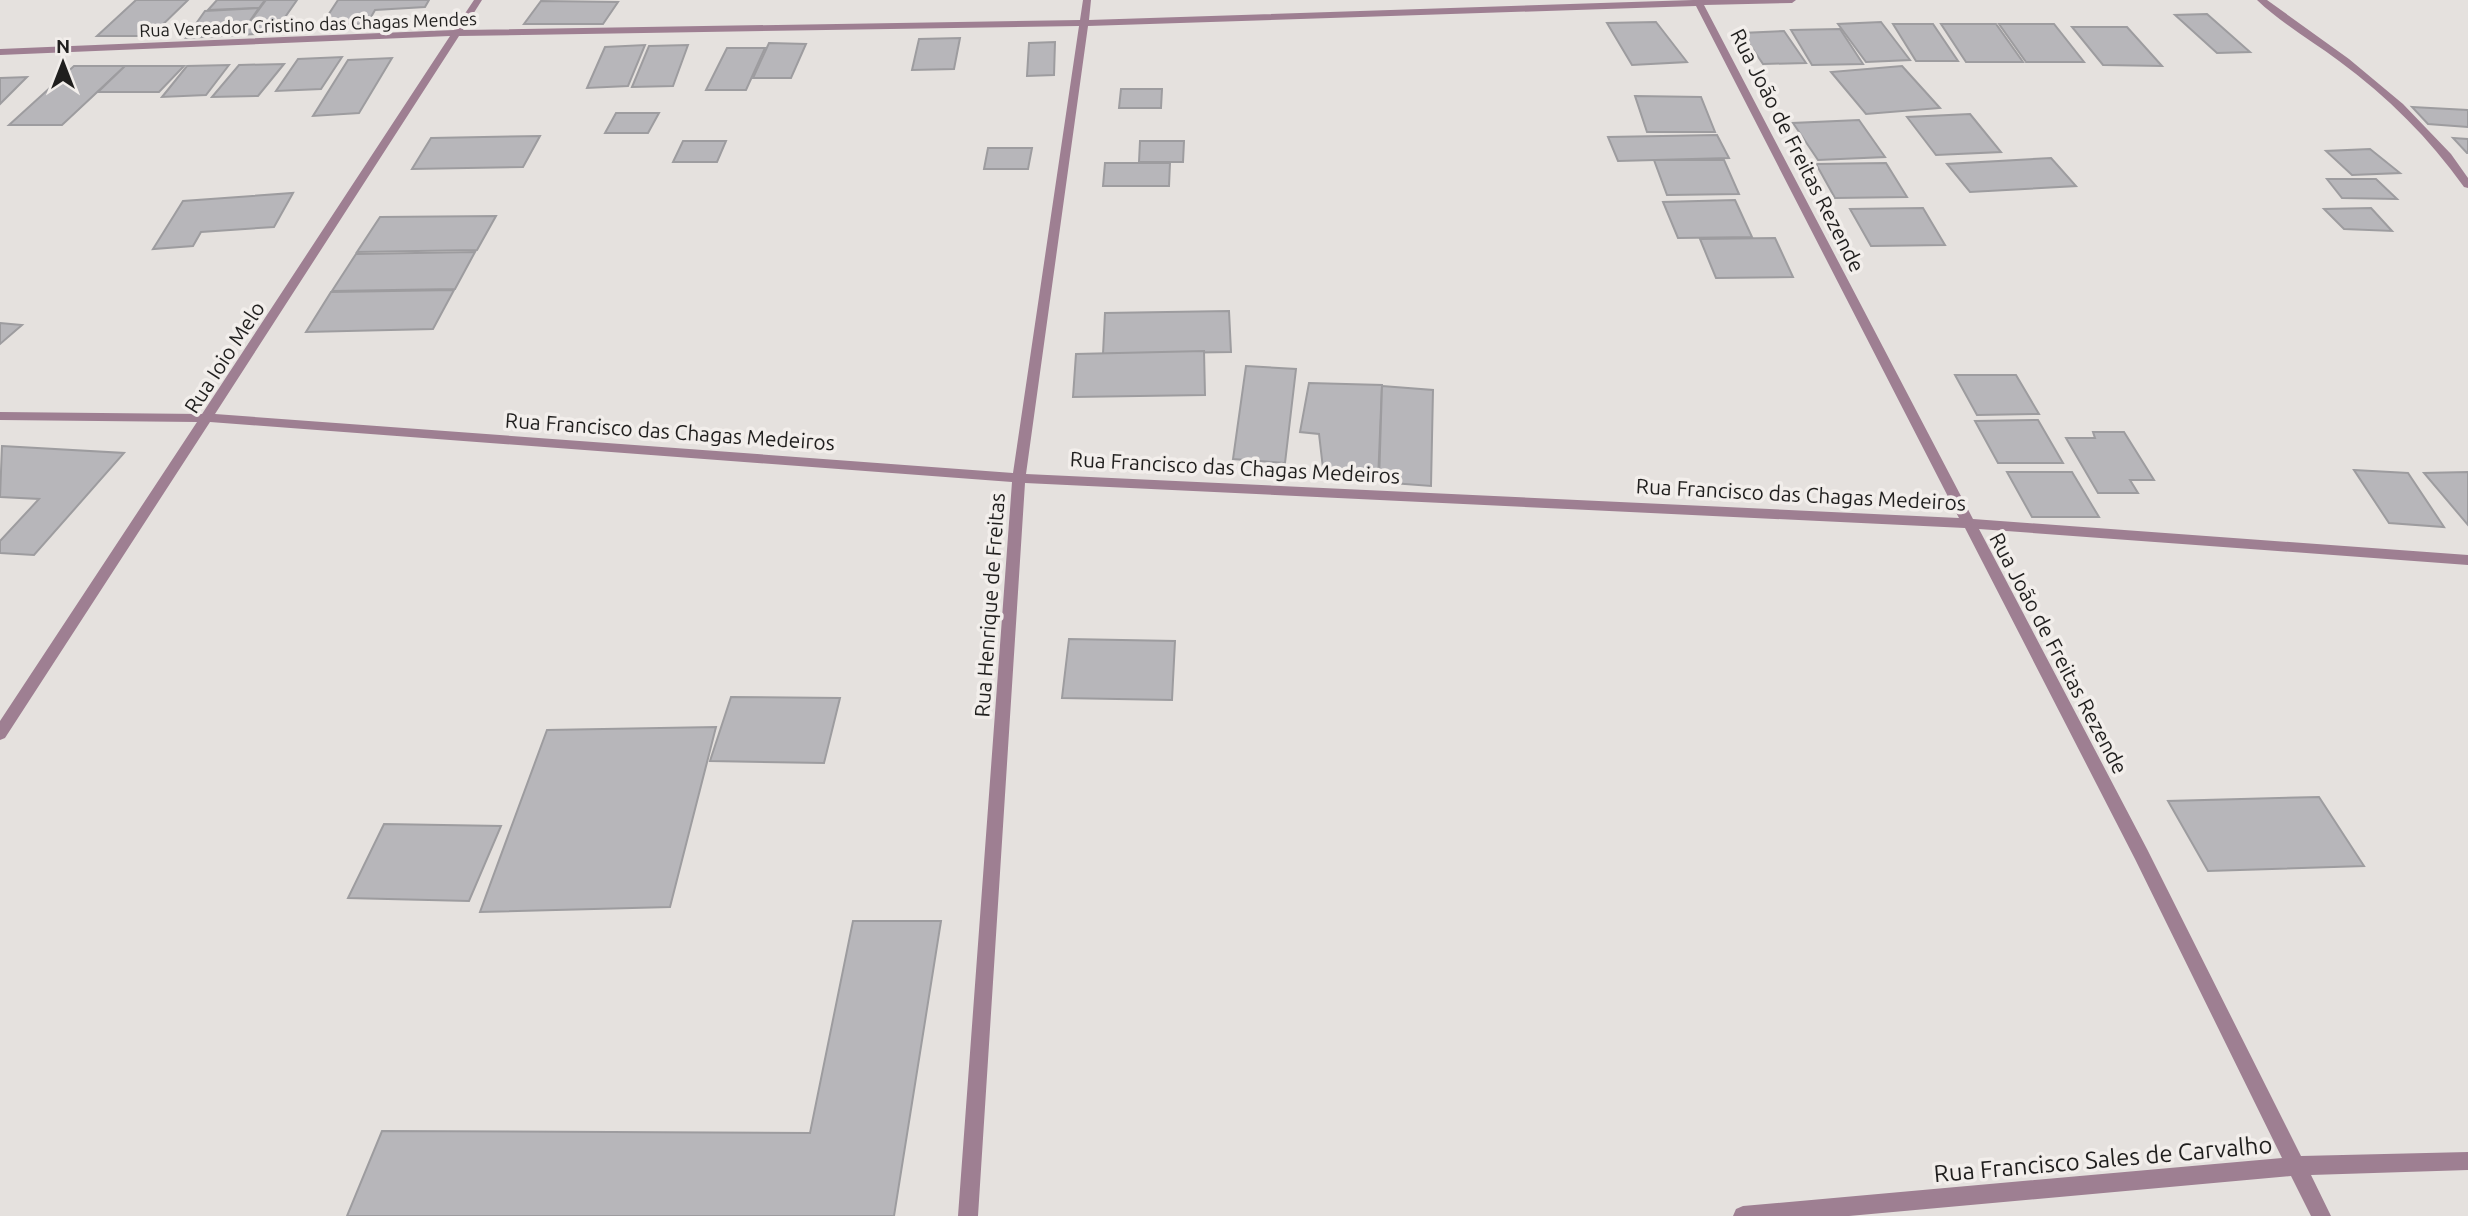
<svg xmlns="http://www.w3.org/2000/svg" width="2468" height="1216" font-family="Ubuntu,sans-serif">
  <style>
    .building { fill: #b7b6ba; stroke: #9d9c9f; stroke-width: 2 }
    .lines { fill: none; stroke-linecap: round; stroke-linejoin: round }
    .street { fill: #9e7f92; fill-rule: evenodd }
    .labels { text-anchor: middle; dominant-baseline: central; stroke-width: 7; stroke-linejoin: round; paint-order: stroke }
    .far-street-label { font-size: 18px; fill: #201f1e; stroke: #f2eeeb }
    .street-label { font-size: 21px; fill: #201f1e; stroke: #f2eeeb }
    .near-street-label { font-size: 24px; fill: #201f1e; stroke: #f2eeeb }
  </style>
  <rect width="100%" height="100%" fill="#e5e1de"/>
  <!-- building -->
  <g class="building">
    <polygon points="136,0 188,0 151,36 97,36"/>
    <polygon points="217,0 265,0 259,8 208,10"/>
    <polygon points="266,0 297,0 274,33 240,35"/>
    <polygon points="338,0 429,0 425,7 375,10 367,24 321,26"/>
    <polygon points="541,1 618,2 603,24 524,24"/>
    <polygon points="259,8 240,35 186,38 205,11"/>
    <polygon points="2207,14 2250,52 2217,53 2175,15"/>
    <polygon points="1656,22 1687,62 1632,65 1607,23"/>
    <polygon points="1881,22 1910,60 1866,62 1838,24"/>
    <polygon points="1893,24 1933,24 1958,61 1916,61"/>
    <polygon points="1941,24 1996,24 2023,62 1966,62"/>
    <polygon points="1999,24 2054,24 2084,62 2026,62"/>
    <polygon points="2072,27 2127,27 2162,66 2103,65"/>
    <polygon points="1840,29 1863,64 1812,65 1791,30"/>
    <polygon points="1784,31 1806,63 1763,64 1742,33"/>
    <polygon points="960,38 954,69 912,70 919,39"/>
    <polygon points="1055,42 1054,75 1027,76 1029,43"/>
    <polygon points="769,43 806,44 791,78 753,78"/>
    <polygon points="645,45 628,86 587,88 605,47"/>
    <polygon points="688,45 673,86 632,87 649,46"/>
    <polygon points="727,48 765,48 746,90 706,90"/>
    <polygon points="342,57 321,89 276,91 298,59"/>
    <polygon points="392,58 359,113 313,116 348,60"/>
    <polygon points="284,64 258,96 212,97 239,65"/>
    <polygon points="229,65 206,95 162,97 187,66"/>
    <polygon points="74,66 125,66 62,125 9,125"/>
    <polygon points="125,66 184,66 159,92 98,92"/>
    <polygon points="1902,66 1940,108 1866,114 1831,72"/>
    <polygon points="27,77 0,104 0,78"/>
    <polygon points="1121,89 1162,89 1161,108 1119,108"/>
    <polygon points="1635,96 1701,97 1715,132 1647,132"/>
    <polygon points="2412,107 2468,110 2468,127 2428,124"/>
    <polygon points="616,113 659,113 648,133 605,133"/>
    <polygon points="1970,114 2001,152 1936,155 1907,117"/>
    <polygon points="1859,120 1885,157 1818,160 1793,123"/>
    <polygon points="1717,135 1729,158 1618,161 1608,137"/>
    <polygon points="540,136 523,167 412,169 431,138"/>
    <polygon points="2453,138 2468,139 2468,153 2467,153"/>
    <polygon points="683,141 726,141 717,162 673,162"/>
    <polygon points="1140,141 1184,141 1183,162 1139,162"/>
    <polygon points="988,148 1032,148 1028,169 984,169"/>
    <polygon points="2370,149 2400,173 2352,175 2326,151"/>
    <polygon points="2051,158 2076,186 1970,192 1947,164"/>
    <polygon points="1654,160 1724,160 1739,194 1667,195"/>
    <polygon points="1105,163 1170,163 1169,186 1103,186"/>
    <polygon points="1886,163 1907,197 1835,198 1816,164"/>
    <polygon points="2327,179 2376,179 2397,199 2342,198"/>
    <polygon points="293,193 274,227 201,232 193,246 153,249 183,201"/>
    <polygon points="1735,200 1752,237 1678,238 1663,202"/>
    <polygon points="1923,208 1945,245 1871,246 1850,209"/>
    <polygon points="2371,208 2392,231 2344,229 2324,209"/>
    <polygon points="496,216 477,250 357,252 380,217"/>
    <polygon points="1775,238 1793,277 1716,278 1700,239"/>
    <polygon points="475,252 455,289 332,291 356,254"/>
    <polygon points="454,290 433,329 306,332 331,292"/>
    <polygon points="1229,311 1231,352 1103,354 1105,313"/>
    <polygon points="0,323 22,325 0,344"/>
    <polygon points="1204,351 1205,395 1073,397 1076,354"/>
    <polygon points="1246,366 1296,369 1285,463 1233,459"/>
    <polygon points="1955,375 2016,375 2039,414 1977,415"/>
    <polygon points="1309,383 1382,385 1378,481 1324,477 1319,434 1300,432"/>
    <polygon points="1382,386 1433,390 1431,486 1379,482"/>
    <polygon points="2038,420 2063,463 1998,463 1975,421"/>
    <polygon points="2093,432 2124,432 2154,480 2130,480 2138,493 2098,493 2066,438 2095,438"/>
    <polygon points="2,446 124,453 34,555 0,553 0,541 39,499 0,497"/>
    <polygon points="2354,470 2408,473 2444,527 2389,523"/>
    <polygon points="2007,472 2072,472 2099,517 2032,517"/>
    <polygon points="2468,472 2468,525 2424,473"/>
    <polygon points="1069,639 1175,641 1172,700 1062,698"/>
    <polygon points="731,697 840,698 824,763 710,761"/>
    <polygon points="716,727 670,907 480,912 547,730"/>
    <polygon points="2319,797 2364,866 2208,871 2168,801"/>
    <polygon points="384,824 501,826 469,901 348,898"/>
    <polygon points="853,921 941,921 894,1216 347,1216 382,1131 810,1133"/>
  </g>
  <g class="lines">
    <!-- street -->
    <g class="street">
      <path d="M474,0h8l-19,30 617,-10 3,-20h8l-2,20 604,-20h103l-4,3 -88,2 269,514 495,36v10l-489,-36 168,320 154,307 167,-4v18l-157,5 20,41h-20l-20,-40 -442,40h-116l3,-7 7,-3 539,-48 -147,-299 -170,-331 -940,-45 -47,733h-20l54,-734 -802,-60 -205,316 -5,2v-19l197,-299 -197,-2v-8l202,2 248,-378 -450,19v-6l454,-19zM1696,6l263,512 -933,-44 62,-448zM1079,26l-66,447 -798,-59 244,-378z"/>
      <path d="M2257,0h10l82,59 54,45 48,50 17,24v10l-4,-1c-35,-49 -76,-90 -125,-126 -27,-20 -58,-38 -82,-61z"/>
    </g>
  </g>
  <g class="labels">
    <!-- far-street labels -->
    <g class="far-street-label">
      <text transform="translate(308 24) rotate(-2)">Rua Vereador Cristino das Chagas Mendes</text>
    </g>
    <!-- street labels -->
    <g class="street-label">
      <text transform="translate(1798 150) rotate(63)">Rua João de Freitas Rezende</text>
      <text transform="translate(224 357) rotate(-57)">Rua Ioio Melo</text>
      <text transform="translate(670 431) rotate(4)">Rua Francisco das Chagas Medeiros</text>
      <text transform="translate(1235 467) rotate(3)">Rua Francisco das Chagas Medeiros</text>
      <text transform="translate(1801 494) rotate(3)">Rua Francisco das Chagas Medeiros</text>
      <text transform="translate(989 605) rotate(-86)">Rua Henrique de Freitas</text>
      <text transform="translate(2059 653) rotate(62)">Rua João de Freitas Rezende</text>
    </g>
    <!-- near-street labels -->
    <g class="near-street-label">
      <text transform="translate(2103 1159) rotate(-5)">Rua Francisco Sales de Carvalho</text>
    </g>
  </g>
  <!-- north arrow -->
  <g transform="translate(63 63)" stroke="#f2eeeb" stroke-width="5" paint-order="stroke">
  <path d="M0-5L12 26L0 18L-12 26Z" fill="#201f1e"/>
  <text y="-10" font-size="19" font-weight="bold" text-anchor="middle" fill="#201f1e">N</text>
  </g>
</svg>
